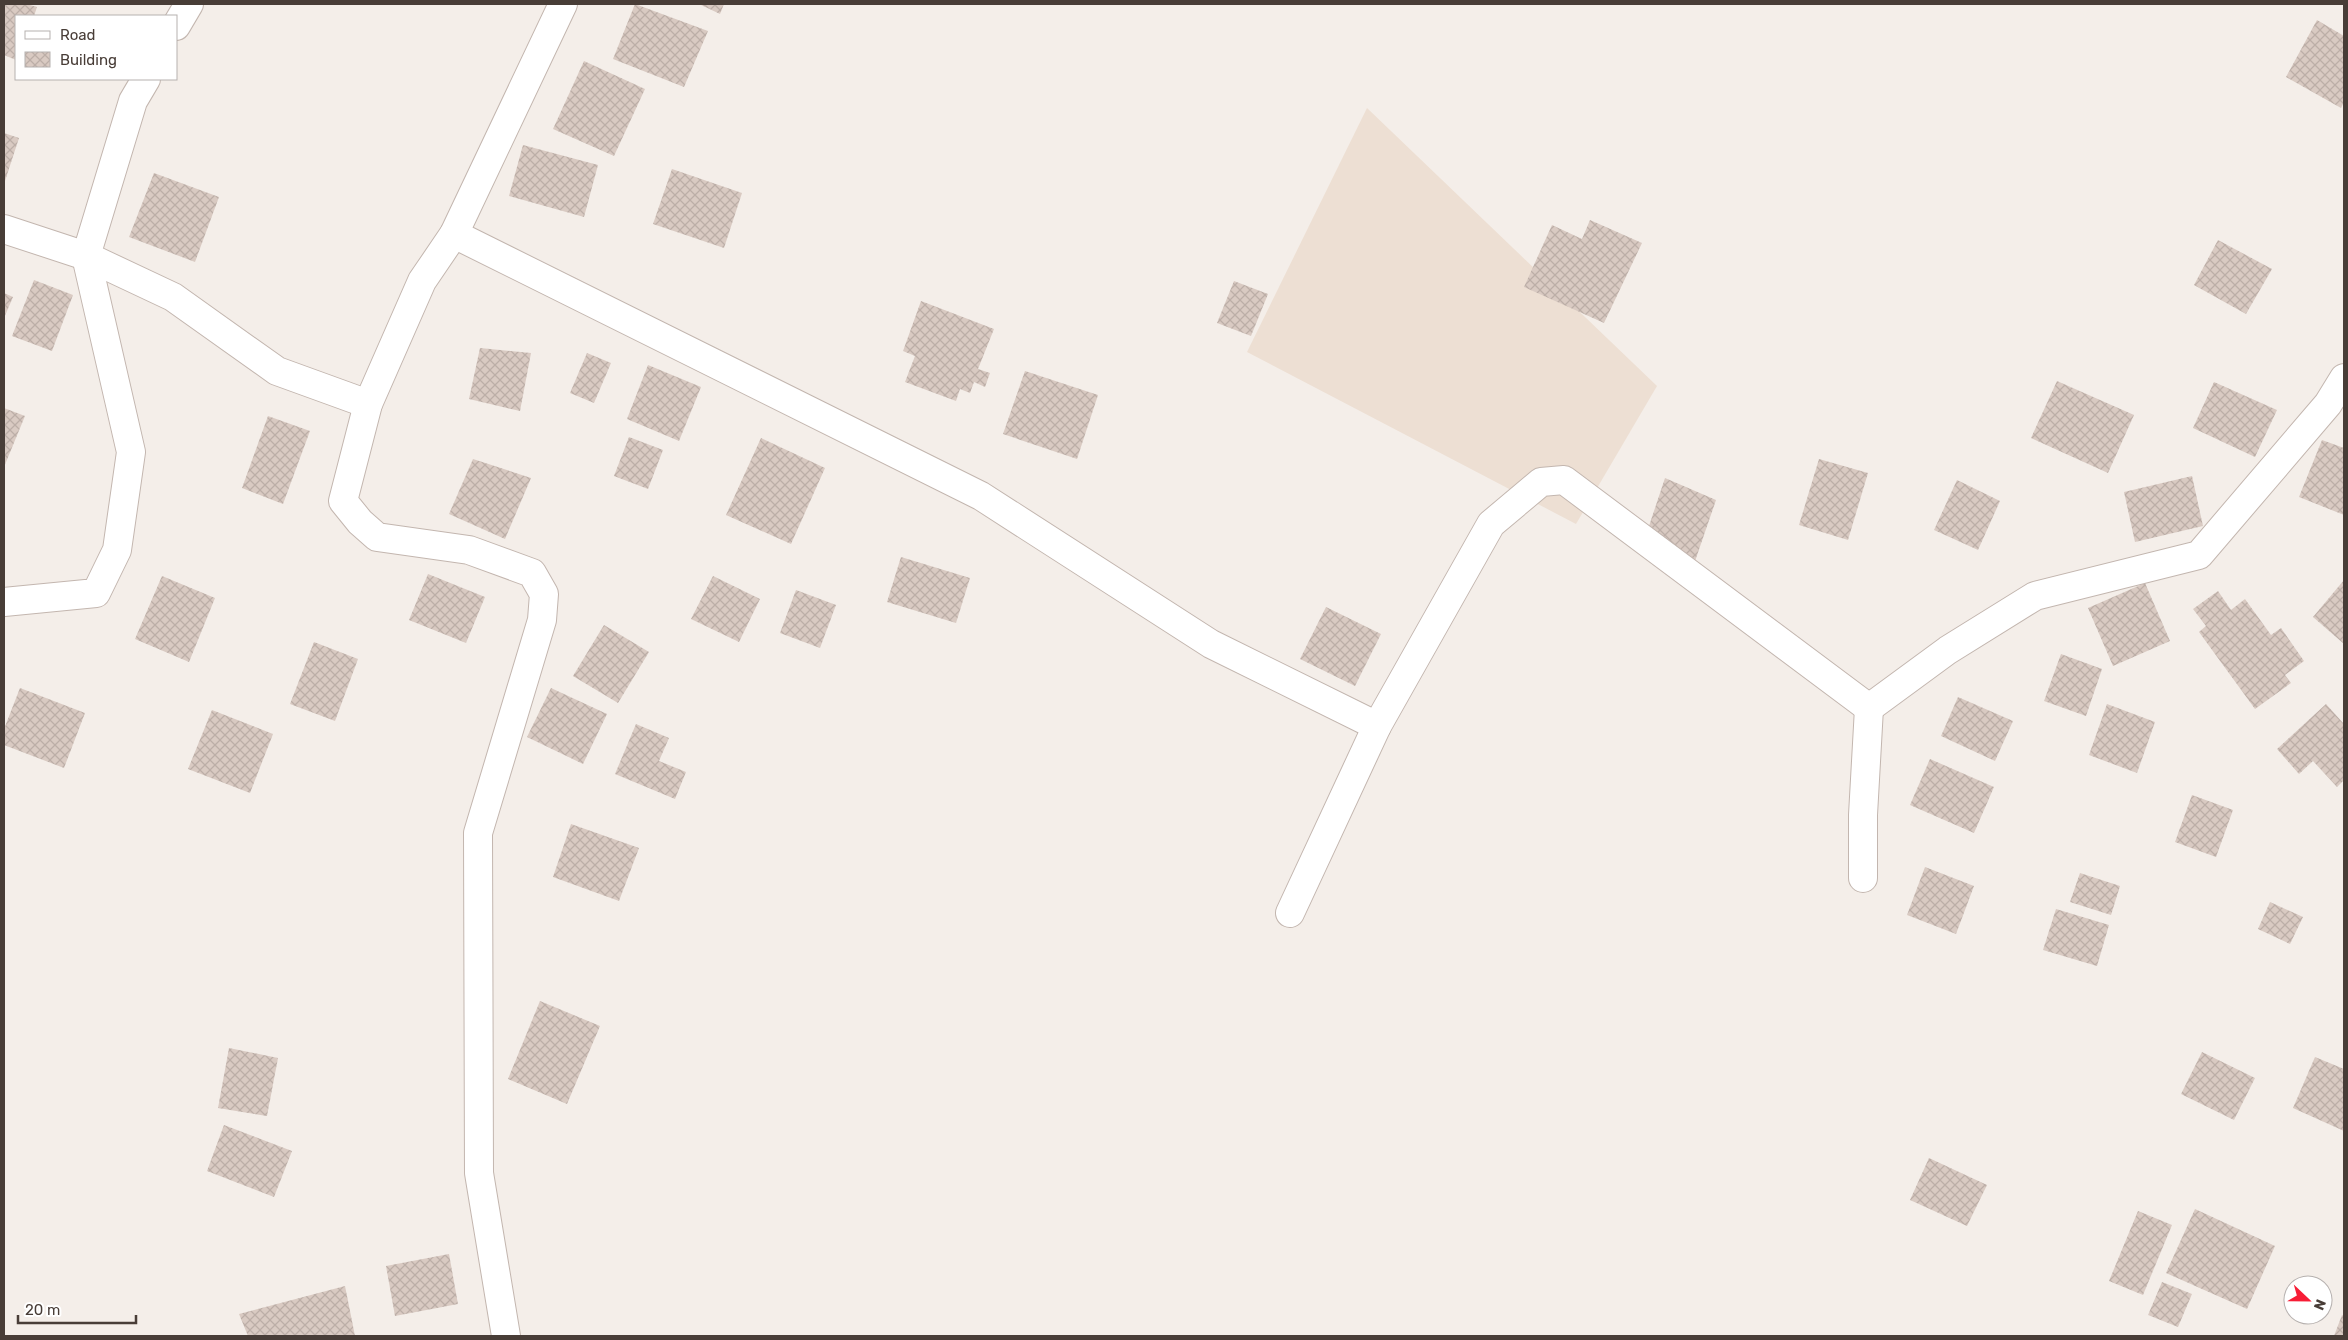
<svg xmlns="http://www.w3.org/2000/svg" width="2348" height="1340" font-family="Rubik,sans-serif">
  <style>
    .education { fill: #eddfd3 }
    .building { fill: url(#building-cross-hatch) }
    .lines { fill: none; stroke-linecap: round; stroke-linejoin: round }
    .minor-casing { stroke: #c3b6af; stroke-width: 30 }
    .minor { stroke: #fff; stroke-width: 28 }
  </style>
  <defs>
    <pattern id="building-cross-hatch" width="8" height="8" patternUnits="userSpaceOnUse" patternTransform="scale(1.25)"><rect width="8" height="8" fill="#d9cac2"/><path d="M0 0l8 8M0 8l8-8" fill="none" stroke="#bcaea7"/></pattern>
  </defs>
  <rect width="100%" height="100%" fill="#f4eee9"/>
  <!-- education -->
  <polygon class="education" points="1367,108 1657,386 1576,524 1247,352"/>
  <!-- building -->
  <g class="building">
    <polygon points="4,4 26,4 37,7 34,16 16,16 16,60 4,55"/>
    <polygon points="635,4 708,31 684,87 613,59"/>
    <polygon points="699,4 724,4 720,14"/>
    <polygon points="2317,20 2344,36 2344,102 2341,108 2286,77"/>
    <polygon points="584,61 645,89 614,156 553,129"/>
    <polygon points="4,133 19,138 4,184"/>
    <polygon points="523,145 598,165 584,217 509,196"/>
    <polygon points="672,169 742,193 724,248 653,224"/>
    <polygon points="154,173 219,197 195,262 129,237"/>
    <polygon points="1590,220 1642,243 1604,323 1524,287 1552,225 1582,239"/>
    <polygon points="2218,240 2272,269 2246,314 2194,285"/>
    <polygon points="34,280 73,295 52,351 12,336"/>
    <polygon points="1234,281 1268,294 1251,336 1217,323"/>
    <polygon points="4,293 13,297 4,318"/>
    <polygon points="921,301 994,329 978,369 990,373 985,387 974,382 970,393 960,389 956,401 905,382 915,356 903,351"/>
    <polygon points="480,348 531,353 520,411 469,399"/>
    <polygon points="587,353 611,363 594,403 570,393"/>
    <polygon points="648,365 701,387 679,441 627,419"/>
    <polygon points="1025,371 1098,395 1077,459 1003,434"/>
    <polygon points="2057,381 2134,415 2108,473 2031,438"/>
    <polygon points="2214,382 2277,410 2255,457 2193,428"/>
    <polygon points="4,408 25,416 4,467"/>
    <polygon points="268,416 310,431 283,504 242,488"/>
    <polygon points="629,437 663,450 648,489 614,476"/>
    <polygon points="761,438 825,468 791,544 726,515"/>
    <polygon points="2322,440 2344,448 2344,515 2299,497"/>
    <polygon points="473,459 531,478 505,539 449,514"/>
    <polygon points="1819,459 1868,473 1848,540 1799,525"/>
    <polygon points="2192,476 2203,526 2135,542 2124,492"/>
    <polygon points="1665,478 1716,500 1694,564 1646,535"/>
    <polygon points="1957,480 2000,501 1978,550 1934,530"/>
    <polygon points="901,557 970,578 956,623 887,602"/>
    <polygon points="428,574 485,597 466,643 409,620"/>
    <polygon points="162,576 215,598 189,662 135,639"/>
    <polygon points="713,576 760,599 739,642 691,619"/>
    <polygon points="2344,580 2344,644 2313,617"/>
    <polygon points="2145,583 2170,641 2113,666 2088,608"/>
    <polygon points="796,590 836,605 820,648 780,633"/>
    <polygon points="2218,591 2231,610 2245,599 2271,635 2281,628 2304,661 2285,675 2291,683 2255,709 2199,632 2206,626 2193,609"/>
    <polygon points="1326,607 1381,634 1355,686 1300,659"/>
    <polygon points="604,625 649,652 618,703 573,676"/>
    <polygon points="314,642 358,659 335,721 290,704"/>
    <polygon points="2061,654 2102,669 2086,716 2044,701"/>
    <polygon points="20,688 85,713 64,768 4,745 4,729"/>
    <polygon points="551,688 607,714 583,764 527,737"/>
    <polygon points="1958,697 2013,721 1995,761 1941,736"/>
    <polygon points="2107,704 2155,722 2137,773 2089,755"/>
    <polygon points="2326,704 2344,724 2344,780 2337,787 2313,761 2299,774 2277,749"/>
    <polygon points="212,710 273,734 250,793 188,769"/>
    <polygon points="636,724 669,738 659,761 686,772 675,799 615,774"/>
    <polygon points="1930,759 1994,787 1974,833 1910,805"/>
    <polygon points="2192,795 2233,810 2216,857 2175,842"/>
    <polygon points="571,824 639,848 619,901 553,877"/>
    <polygon points="1925,867 1974,886 1956,934 1907,915"/>
    <polygon points="2080,873 2120,886 2111,915 2070,902"/>
    <polygon points="2270,902 2303,917 2290,944 2258,929"/>
    <polygon points="2056,909 2109,925 2097,966 2043,950"/>
    <polygon points="540,1001 600,1026 567,1104 508,1079"/>
    <polygon points="229,1048 278,1058 267,1116 218,1108"/>
    <polygon points="2202,1052 2255,1078 2234,1120 2181,1094"/>
    <polygon points="2315,1057 2344,1069 2344,1131 2293,1108"/>
    <polygon points="224,1125 292,1151 274,1197 207,1171"/>
    <polygon points="1929,1158 1987,1185 1967,1226 1910,1200"/>
    <polygon points="2195,1209 2275,1246 2247,1309 2166,1273"/>
    <polygon points="2138,1211 2172,1225 2143,1295 2109,1281"/>
    <polygon points="449,1254 458,1304 395,1316 386,1266"/>
    <polygon points="2162,1282 2192,1294 2178,1327 2148,1315"/>
    <polygon points="345,1286 355,1336 248,1336 239,1314"/>
    <polygon points="2342,1315 2344,1316 2344,1336 2334,1336"/>
  </g>
  <g class="lines">
    <defs>
      <g id="minor">
        <polyline points="176,26 189,4"/>
        <polyline points="4,229 86,256 173,297 277,371 368,404"/>
        <polyline points="454,234 981,496 1211,644 1377,726"/>
        <polyline points="4,602 96,593 117,550 131,452 86,256 133,101 146,79"/>
        <polyline points="1869,708 1948,650 2035,596 2199,555 2328,404 2344,378"/>
        <polyline points="1863,878 1863,815 1869,708"/>
        <polyline points="1290,913 1377,726 1491,524 1541,482 1564,480 1869,708"/>
        <polyline points="506,1336 479,1173 478,833 542,620 544,594 532,573 469,550 377,537 360,522 343,501 368,404 422,281 454,234 563,4"/>
      </g>
    </defs>
    <!-- minor casing -->
    <use href="#minor" class="minor-casing"/>
    <!-- minor -->
    <use href="#minor" class="minor"/>
  </g>
  <!-- border -->
  <rect width="2348" height="1340" fill="none" stroke="#483d37" stroke-width="10"/>
  <!-- legend -->
  <rect x="15" y="15" width="162" height="65" fill="#ffffff" stroke="#b6b1af"/>
  <rect x="25" y="31" width="25" height="8" fill="#ffffff" stroke="#b6b1af"/>
  <text x="60" y="40" font-size="15" fill="#483d37">Road</text>
  <rect x="25" y="52" width="25" height="15" fill="url(#building-cross-hatch)" stroke="#b6b1af"/>
  <text x="60" y="65" font-size="15" fill="#483d37">Building</text>
  <!-- north arrow -->
  <g transform="translate(2308 1300) rotate(112)"><circle r="24" fill="#ffffff" stroke="#b6b1af"/>
  <path d="M0-4L9 19L0 12L-9 19Z" fill="#f71d36"/>
  <text y="-8" font-size="14" font-weight="bold" text-anchor="middle" fill="#483d37">N</text>
  </g>
  <!-- scale -->
  <path d="M18 1315v8h118v-8" fill="none" stroke="#483d37" stroke-width="2.5"/>
  <text x="25" y="1315" font-size="15" fill="#483d37" stroke="#ffffff" stroke-width="4" paint-order="stroke">20 m</text>
</svg>
